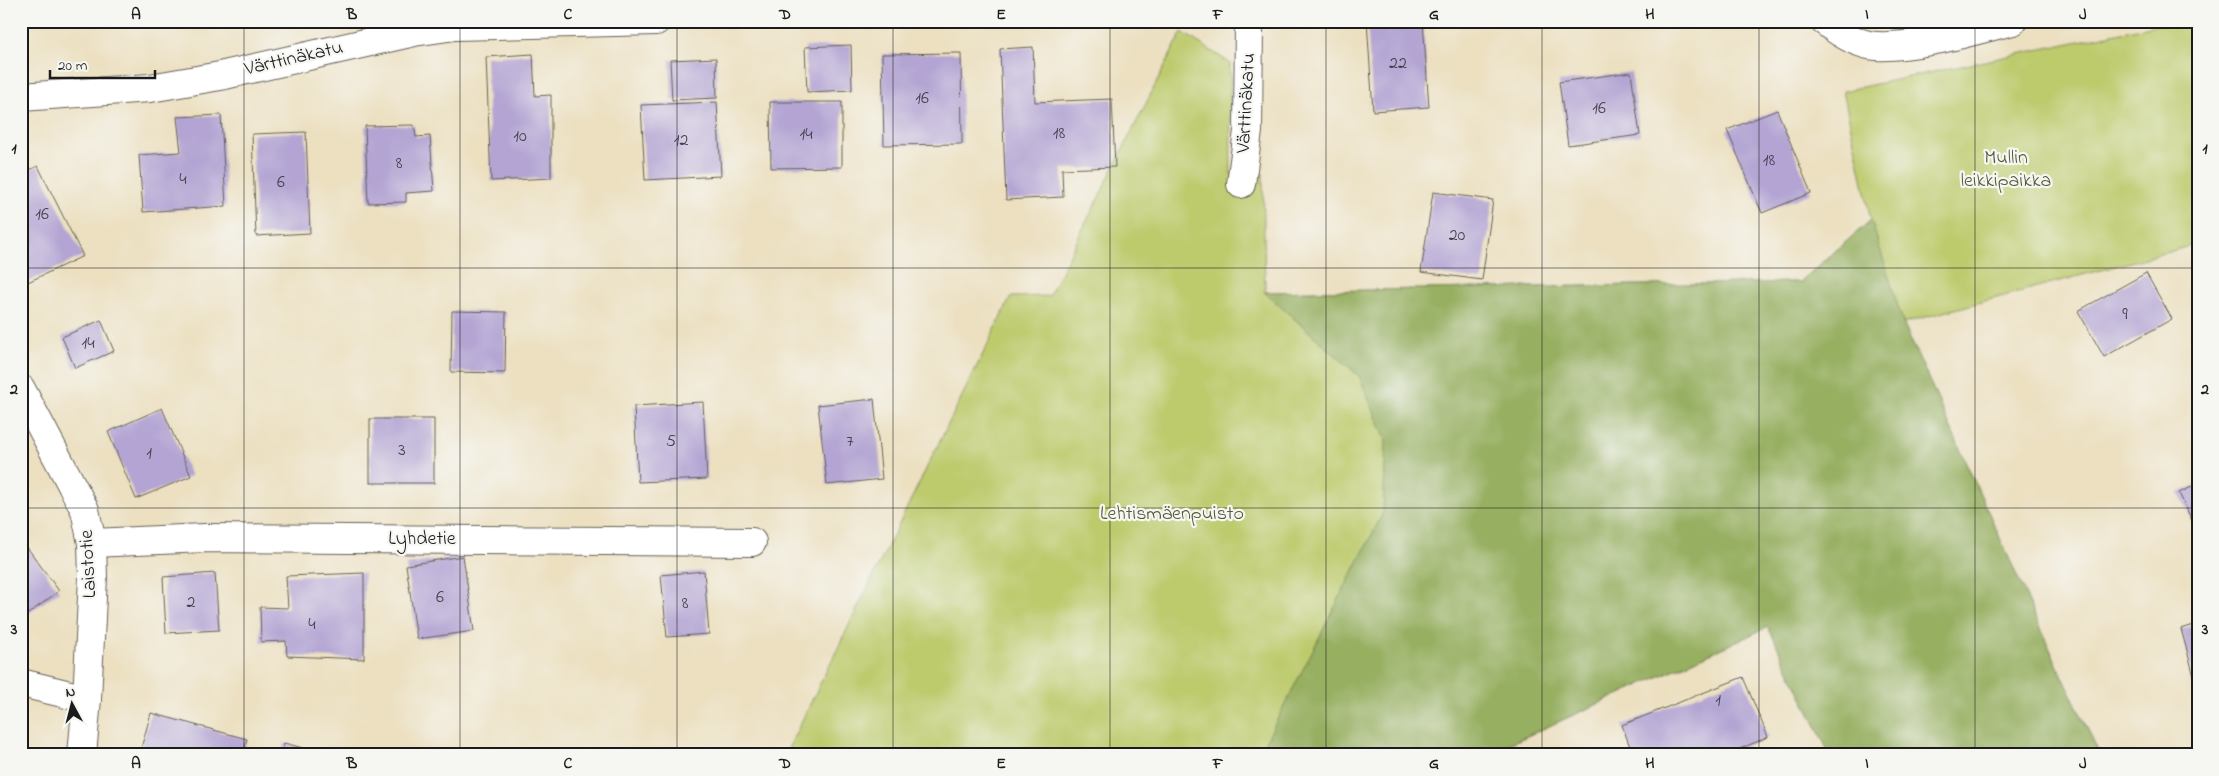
<svg xmlns="http://www.w3.org/2000/svg" width="2219" height="776" font-family="'Indie Flower',sans-serif">
  <style>
    .green { fill: #bdcb6d; stroke: #6c7444 }
    .forest { fill: #96af60; stroke: #59663e }
    .building { fill: #b3a4d3 }
    .lines { fill: none; stroke-linecap: round; stroke-linejoin: round }
    .minor-casing { stroke: #656156; stroke-width: 30 }
    .minor { stroke: #fff; stroke-width: 28 }
    .grid { fill: none; stroke: #1c1c1c; stroke-width: 1; stroke-opacity: 0.55 }
    .labels { text-anchor: middle; dominant-baseline: central; stroke-width: 4.5; stroke-linejoin: round; paint-order: stroke }
    .number-label { font-size: 18px; fill: #423e4a }
    .street-label { font-size: 20px; fill: #1c1c1c; stroke: #f6f6f2 }
    .park-label { font-size: 20px; fill: #545938; stroke: #f6f6f2 }
    .neatline { fill: none; stroke: #1c1c1c; stroke-width: 2 }
    .grid-label { font-size: 16px; text-anchor: middle; font-weight: bold; fill: #1c1c1c }
  </style>
  <rect width="100%" height="100%" fill="#f6f6f2"/>
  <filter id="ink" filterUnits="userSpaceOnUse"><feTurbulence type="fractalNoise" baseFrequency=".02" numOctaves="2"/><feDisplacementMap in="SourceGraphic" scale="10" xChannelSelector="R" yChannelSelector="G"/><feConvolveMatrix kernelMatrix="1 2 1 2 8 2 1 2 1" color-interpolation-filters="sRGB"/></filter>
  <filter id="wash" filterUnits="userSpaceOnUse"><feTurbulence type="fractalNoise" baseFrequency=".0096" numOctaves="4" result="noise"/><feDisplacementMap in="SourceGraphic" scale="20" xChannelSelector="R" yChannelSelector="G"/><feGaussianBlur stdDeviation="1.12" result="paint"/><feColorMatrix in="noise" values="0 0 0 0 0 0 0 0 0 0 0 0 0 0 0 0 0 1.4 0 .05"/><feComposite in="paint" operator="in"/></filter>
  <g filter="url(#wash)">
    <rect width="100%" height="100%" fill="#ece0c1"/>
    <!-- green -->
    <polygon class="green" points="2174,21 2198,21 2198,244 1903,323 2053,656 2100,755 1830,755 1768,627 1485,755 785,755 1011,297 1049,296 1182,32 1230,63 1231,174 1263,174 1265,292 1800,282 1871,220 1843,91"/>
    <!-- forest -->
    <polygon class="forest" points="1871,220 1903,322 2053,656 2100,755 1830,755 1768,627 1485,755 1259,755 1383,513 1386,440 1359,376 1264,292 1800,282"/>
    <g id="blocks">
      <!-- building -->
      <g class="building">
        <polygon points="1367,21 1423,21 1429,107 1373,111"/>
        <polygon points="851,45 852,90 807,92 805,47"/>
        <polygon points="1033,47 1035,102 1112,99 1115,167 1062,169 1063,197 1006,200 1000,49"/>
        <polygon points="961,53 962,144 884,145 882,54"/>
        <polygon points="533,54 535,96 551,95 551,178 491,181 486,57"/>
        <polygon points="716,58 717,98 672,100 670,60"/>
        <polygon points="1631,72 1640,135 1568,145 1559,82"/>
        <polygon points="717,102 721,176 645,180 641,105"/>
        <polygon points="770,102 842,102 842,167 771,168"/>
        <polygon points="1777,110 1811,193 1762,213 1727,130"/>
        <polygon points="221,115 226,206 143,212 139,155 181,152 177,117"/>
        <polygon points="414,125 416,137 430,136 434,191 406,193 406,202 368,203 365,126"/>
        <polygon points="306,132 310,233 256,236 252,134"/>
        <polygon points="38,166 83,256 28,282 21,268 21,174"/>
        <polygon points="1433,192 1493,200 1482,280 1421,272"/>
        <polygon points="2146,273 2172,319 2104,357 2078,311"/>
        <polygon points="452,311 506,312 505,373 451,372"/>
        <polygon points="101,320 114,351 75,368 62,337"/>
        <polygon points="874,399 882,479 827,485 818,405"/>
        <polygon points="703,402 707,479 638,482 634,406"/>
        <polygon points="162,408 191,476 136,499 108,432"/>
        <rect x="370" y="419" width="64" height="64"/>
        <polygon points="2198,484 2198,533 2179,493"/>
        <polygon points="21,539 59,591 21,619"/>
        <polygon points="463,556 474,631 417,639 406,565"/>
        <polygon points="704,571 709,634 667,637 661,575"/>
        <polygon points="215,573 219,630 166,633 163,577"/>
        <polygon points="364,573 364,659 287,656 286,641 261,642 260,607 288,608 286,576"/>
        <polygon points="2198,624 2198,687 2197,687 2181,629"/>
        <polygon points="1743,677 1768,737 1725,755 1633,755 1622,725"/>
        <polygon points="151,713 247,739 243,755 139,755"/>
        <polygon points="284,743 326,754 326,755 281,755"/>
      </g>
    </g>
  </g>
  <g filter="url(#ink)">
    <use href="#blocks" fill-opacity="0" stroke="#656156" stroke-width="1"/>
    <g class="lines">
      <defs>
        <g id="minor">
          <path d="M1824,21c14,11 33,24 52,25 43,2 95,-15 137,-25"/>
          <polyline points="21,97 150,88 220,76 414,32 455,26 656,21"/>
          <polyline points="1241,184 1248,131 1249,21"/>
          <polyline points="21,389 85,510 92,543 93,577 87,699 82,755"/>
          <polyline points="92,543 205,538 752,542"/>
          <polyline points="21,683 87,699"/>
        </g>
      </defs>
      <!-- minor casing -->
      <use href="#minor" class="minor-casing"/>
      <!-- minor -->
      <use href="#minor" class="minor"/>
    </g>
  </g>
  <!-- grid -->
  <path class="grid" d="M244,21v734M460,21v734M677,21v734M893,21v734M1110,21v734M1326,21v734M1542,21v734M1759,21v734M1975,21v734M21,268h2177M21,508h2177"/>
  <g class="labels">
    <!-- number labels -->
    <g class="number-label">
      <text x="1398" y="64">22</text>
      <text x="922" y="99">16</text>
      <text x="1599" y="109">16</text>
      <text x="1059" y="134">18</text>
      <text x="806" y="135">14</text>
      <text x="520" y="137">10</text>
      <text x="681" y="141">12</text>
      <text x="1769" y="161">18</text>
      <text x="399" y="164">8</text>
      <text x="183" y="180">4</text>
      <text x="281" y="183">6</text>
      <text x="42" y="215">16</text>
      <text x="1457" y="236">20</text>
      <text x="2125" y="315">9</text>
      <text x="88" y="344">14</text>
      <text x="671" y="442">5</text>
      <text x="850" y="442">7</text>
      <text x="402" y="451">3</text>
      <text x="149" y="454">1</text>
      <text x="440" y="598">6</text>
      <text x="191" y="603">2</text>
      <text x="685" y="604">8</text>
      <text x="312" y="625">4</text>
      <text x="1718" y="701">1</text>
    </g>
    <!-- street labels -->
    <g class="street-label">
      <text transform="translate(294 59) rotate(-13)">Värttinäkatu</text>
      <text transform="translate(1247 103) rotate(-87)">Värttinäkatu</text>
      <text x="422" y="539">Lyhdetie</text>
      <text transform="translate(89 564) rotate(-93)">Laistotie</text>
    </g>
    <!-- park labels -->
    <g class="park-label">
      <text x="2006" y="158">Mullin<tspan x="2006" dy="23">leikkipaikka</tspan></text>
      <text x="1172" y="514">Lehtismäenpuisto</text>
    </g>
  </g>
  <!-- margin -->
  <rect width="2219" height="776" fill="none" stroke="#f6f6f2" stroke-width="55"/>
  <!-- north arrow -->
  <g transform="translate(72 704) rotate(353)" stroke="#f6f6f2" stroke-width="4" paint-order="stroke">
  <path d="M0-4L9 19L0 12L-9 19Z" fill="#1c1c1c"/>
  <text y="-8" font-size="14" font-weight="bold" text-anchor="middle" fill="#1c1c1c">N</text>
  </g>
  <!-- scale -->
  <path d="M50 70v8h105v-8" fill="none" stroke="#1c1c1c" stroke-width="2.5"/>
  <text x="58" y="70" font-size="15" fill="#1c1c1c" stroke="#f6f6f2" stroke-width="4" paint-order="stroke">20 m</text>
  <rect x="28" y="28" width="2164" height="720" class="neatline"/>
  <g class="grid-label">
    <text x="136" y="19">A</text>
    <text x="352" y="19">B</text>
    <text x="568" y="19">C</text>
    <text x="785" y="19">D</text>
    <text x="1001" y="19">E</text>
    <text x="1218" y="19">F</text>
    <text x="1434" y="19">G</text>
    <text x="1650" y="19">H</text>
    <text x="1867" y="19">I</text>
    <text x="2083" y="19">J</text>
    <text x="14" y="153">1</text>
    <text x="2205" y="153">1</text>
    <text x="14" y="394">2</text>
    <text x="2205" y="394">2</text>
    <text x="14" y="634">3</text>
    <text x="2205" y="634">3</text>
    <text x="136" y="768">A</text>
    <text x="352" y="768">B</text>
    <text x="568" y="768">C</text>
    <text x="785" y="768">D</text>
    <text x="1001" y="768">E</text>
    <text x="1218" y="768">F</text>
    <text x="1434" y="768">G</text>
    <text x="1650" y="768">H</text>
    <text x="1867" y="768">I</text>
    <text x="2083" y="768">J</text>
  </g>
</svg>
